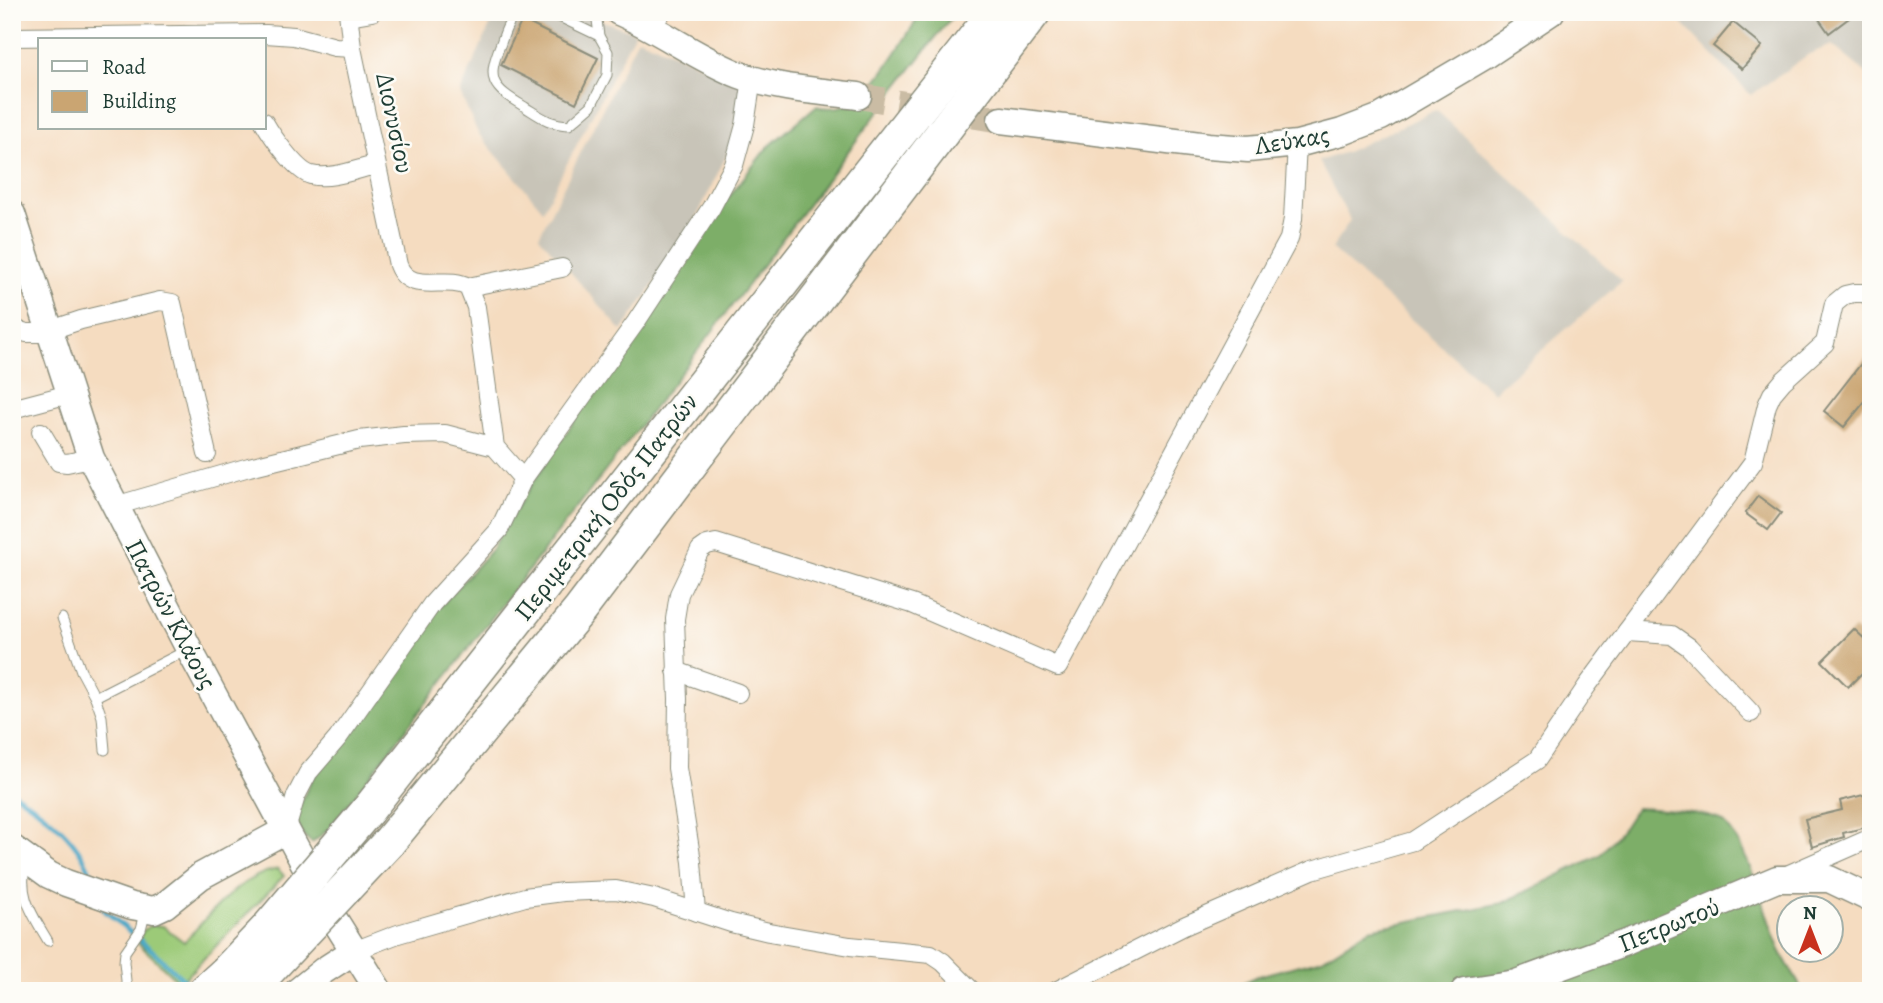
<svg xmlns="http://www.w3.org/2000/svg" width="1883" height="1003" font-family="Alegreya,serif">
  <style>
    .industrial { fill: #c8c4b8 }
    .green { fill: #9cca78; stroke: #5e8456; stroke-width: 2 }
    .forest { fill: #7dae68; stroke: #4e764e; stroke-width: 2 }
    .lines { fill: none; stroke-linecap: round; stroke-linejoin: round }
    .stream { stroke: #49a8c8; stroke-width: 4.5 }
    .building { fill: #caa572 }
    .secondary-tunnel { stroke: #cabca4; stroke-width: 26; stroke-dasharray: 26 13; stroke-linecap: butt }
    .lane-casing { stroke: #8a8c7a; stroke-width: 11 }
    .street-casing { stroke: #8a8c7a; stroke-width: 20 }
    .secondary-casing { stroke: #8a8c7a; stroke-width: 29 }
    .highway-casing { stroke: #8a8c7a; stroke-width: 36 }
    .lane { stroke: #fff; stroke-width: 9 }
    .street { stroke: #fff; stroke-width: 18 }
    .secondary { stroke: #fff; stroke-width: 26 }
    .highway { stroke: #fff; stroke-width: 33 }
    .highway-bridge-casing { stroke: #8a8c7a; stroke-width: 36; stroke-linecap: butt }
    .highway-bridge { stroke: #fff; stroke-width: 33 }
    .labels { text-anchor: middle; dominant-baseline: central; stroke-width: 5; stroke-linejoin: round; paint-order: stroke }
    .street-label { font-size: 26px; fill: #1f3d34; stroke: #fdfcf7 }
  </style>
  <rect width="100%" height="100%" fill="#fdfcf7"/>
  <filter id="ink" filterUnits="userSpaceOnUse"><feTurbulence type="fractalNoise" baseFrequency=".0143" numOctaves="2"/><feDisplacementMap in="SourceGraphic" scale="14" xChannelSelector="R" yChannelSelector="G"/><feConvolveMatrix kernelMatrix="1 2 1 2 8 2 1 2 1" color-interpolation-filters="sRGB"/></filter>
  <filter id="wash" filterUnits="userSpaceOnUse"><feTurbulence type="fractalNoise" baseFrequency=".00686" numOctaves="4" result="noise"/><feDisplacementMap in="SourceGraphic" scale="28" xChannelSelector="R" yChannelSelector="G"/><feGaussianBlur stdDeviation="1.57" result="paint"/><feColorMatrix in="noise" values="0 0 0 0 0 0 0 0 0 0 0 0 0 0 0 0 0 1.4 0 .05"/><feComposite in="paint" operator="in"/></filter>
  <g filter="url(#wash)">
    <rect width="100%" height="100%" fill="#f5dcc0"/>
    <!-- industrial -->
    <g class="industrial">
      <polygon points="496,12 576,12 635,32 543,210 478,133 460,93"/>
      <polygon points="1671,12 1871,12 1871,77 1832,45 1809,54 1751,95"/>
      <polygon points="638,38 745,84 730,148 689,233 622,331 539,236"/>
      <polygon points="1436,110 1622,281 1493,392 1332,249 1350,220 1319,161 1346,152"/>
    </g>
    <!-- green -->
    <path class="green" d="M278,869l6,7 -104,107 -43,-41 6,-11 8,-6 12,1 21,16c27,-28 54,-66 94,-73z"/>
    <!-- forest -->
    <g class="forest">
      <path d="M922,12h34c-77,95 -148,194 -222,291 -134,176 -269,351 -405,526l-17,14 -8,-7 -11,-15 18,-41 117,-160 63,-70 41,-66 165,-246 69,-89 50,-43c13,4 30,1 41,-6 21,-14 50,-66 65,-88z"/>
      <path d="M1636,808c18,1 72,4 85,13 26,17 45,98 58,127 7,15 16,29 24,43h-578l33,-15 64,-17 48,-30 133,-26 97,-48 23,-27z"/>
    </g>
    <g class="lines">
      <!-- stream -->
      <g class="stream">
        <path d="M12,792c36,23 69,48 82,90"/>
        <polyline points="102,906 105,911 153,951 187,983"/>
      </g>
    </g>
    <g id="blocks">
      <!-- building -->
      <g class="building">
        <polygon points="1814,12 1857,12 1829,33"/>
        <polygon points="522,20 598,58 576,103 501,65"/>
        <polygon points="1733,22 1762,46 1742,69 1713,46"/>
        <polygon points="1871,351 1871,394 1844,427 1824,411"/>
        <polygon points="1758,496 1781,513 1768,530 1745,513"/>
        <polygon points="1854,629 1871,645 1871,664 1848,687 1822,661"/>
        <polygon points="1871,793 1871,826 1843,833 1844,837 1812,847 1805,819 1842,810 1840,801"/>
      </g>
    </g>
  </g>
  <g filter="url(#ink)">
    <use href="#blocks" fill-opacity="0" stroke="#8a8c7a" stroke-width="2"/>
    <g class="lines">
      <!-- secondary-tunnel -->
      <polyline class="secondary-tunnel" points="858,96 1001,120"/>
      <defs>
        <g id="lane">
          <path d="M521,12c-13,8 -15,17 -20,31 -15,37 -10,44 24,64 16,10 24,17 44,18l22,-19 16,-31 1,-23 -9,-16 -3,-24"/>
          <polyline points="549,12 599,36"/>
          <polyline points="62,618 81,671 95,697 187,650"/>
          <polyline points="95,697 102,717 105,750"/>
          <path d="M26,861c-8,35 5,51 22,80"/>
          <polyline points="127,990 124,962 125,952 141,929 146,910"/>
        </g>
        <g id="street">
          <path d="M348,12l4,36 46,217c12,31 48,9 70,22l8,20 19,140 28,32"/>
          <polyline points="349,16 372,12"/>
          <polyline points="651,27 662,12"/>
          <polyline points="12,37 266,34 294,36 335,47 352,48"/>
          <path d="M264,122c8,14 32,49 47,53 20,5 46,-6 65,-10"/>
          <polyline points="468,287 562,268"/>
          <polyline points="12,329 27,333 42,333 81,320 160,301 172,303 207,454"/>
          <polyline points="12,409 69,394"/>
          <polyline points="41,432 59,462 67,463 91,458"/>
          <polyline points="115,506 249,467 359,440 404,435 445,434 495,447"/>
          <polyline points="1627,632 1672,635 1689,647 1751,713"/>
          <polyline points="676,671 738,693"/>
          <polyline points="286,830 296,796 308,773 338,738 432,604 499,530 523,479 636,322 711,208 734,165 745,125 752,79"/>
          <polyline points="1787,875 1871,838"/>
          <polyline points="696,912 692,862 677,768 678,699 675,619 679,594 700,550 707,545 716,543 912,604 1058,667 1289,239 1293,219 1297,144"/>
          <polyline points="354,951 398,934 525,897 563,892 616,890 654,898 731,923 769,932 850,946 931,954 943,962 972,991"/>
          <polyline points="1056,991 1184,926 1312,870 1413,841 1537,760 1587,686 1753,462 1767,405 1772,394 1783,381 1825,343 1834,304 1845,295 1854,293 1864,293 1871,297"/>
        </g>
        <g id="secondary">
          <path d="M619,12c42,18 79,47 121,63 37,14 79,16 118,21"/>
          <polyline points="1001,120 1208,146 1248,149 1297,144 1342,132 1381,117 1488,54 1551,12"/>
          <polyline points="12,214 91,458 189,649 334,919 379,991"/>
          <polyline points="12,848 49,875 66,883 132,906 154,910 165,905 201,876 286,830"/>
          <polyline points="298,991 323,971 354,951"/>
          <polyline points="1464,991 1516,983 1628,942 1777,879 1829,879 1871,899"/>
        </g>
        <g id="highway">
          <polyline points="368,810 995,12"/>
          <polyline points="388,843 580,610 1034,12"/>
          <polyline points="205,991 226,972"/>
        </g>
      </defs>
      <!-- lane casing -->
      <use href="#lane" class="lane-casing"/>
      <!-- street casing -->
      <use href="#street" class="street-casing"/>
      <!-- secondary casing -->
      <use href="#secondary" class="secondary-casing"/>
      <!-- highway casing -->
      <use href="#highway" class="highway-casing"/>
      <!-- lane -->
      <use href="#lane" class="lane"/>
      <!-- street -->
      <use href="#street" class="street"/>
      <!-- secondary -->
      <use href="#secondary" class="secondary"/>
      <!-- highway -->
      <use href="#highway" class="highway"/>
      <defs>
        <g id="highway-bridge">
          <polyline points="226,972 266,930 368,810"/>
          <polyline points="252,988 388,843"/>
        </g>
      </defs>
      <!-- highway-bridge casing -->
      <use href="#highway-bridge" class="highway-bridge-casing"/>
      <!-- highway-bridge -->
      <use href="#highway-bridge" class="highway-bridge"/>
    </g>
  </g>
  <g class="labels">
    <!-- street labels -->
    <g class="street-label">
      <text transform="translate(395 123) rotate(78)">Διονυσίου</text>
      <text transform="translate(1292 140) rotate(-9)">Λεύκας</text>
      <text transform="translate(606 507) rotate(-52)">Περιμετρική Οδός Πατρών</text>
      <text transform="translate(171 614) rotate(62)">Πατρών Κλάους</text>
      <text transform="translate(1669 925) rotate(-22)">Πετρωτού</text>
    </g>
  </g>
  <!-- margin -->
  <rect width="1883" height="1003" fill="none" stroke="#fdfcf7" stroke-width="42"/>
  <!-- legend -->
  <rect x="38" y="38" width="228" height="91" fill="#fdfcf7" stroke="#a4b0a9" stroke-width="2"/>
  <rect x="52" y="61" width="35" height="10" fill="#ffffff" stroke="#a4b0a9" stroke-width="2"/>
  <text x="102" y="74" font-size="21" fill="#1f3d34">Road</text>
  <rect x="52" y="91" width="35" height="21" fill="#caa572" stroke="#a4b0a9" stroke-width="2"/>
  <text x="102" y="108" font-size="21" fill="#1f3d34">Building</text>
  <!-- north arrow -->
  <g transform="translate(1810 929)"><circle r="33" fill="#fdfcf7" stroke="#a4b0a9" stroke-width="2"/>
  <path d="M0-5L12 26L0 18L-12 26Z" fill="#c8321e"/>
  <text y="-10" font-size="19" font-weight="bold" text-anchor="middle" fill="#1f3d34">N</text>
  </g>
</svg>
